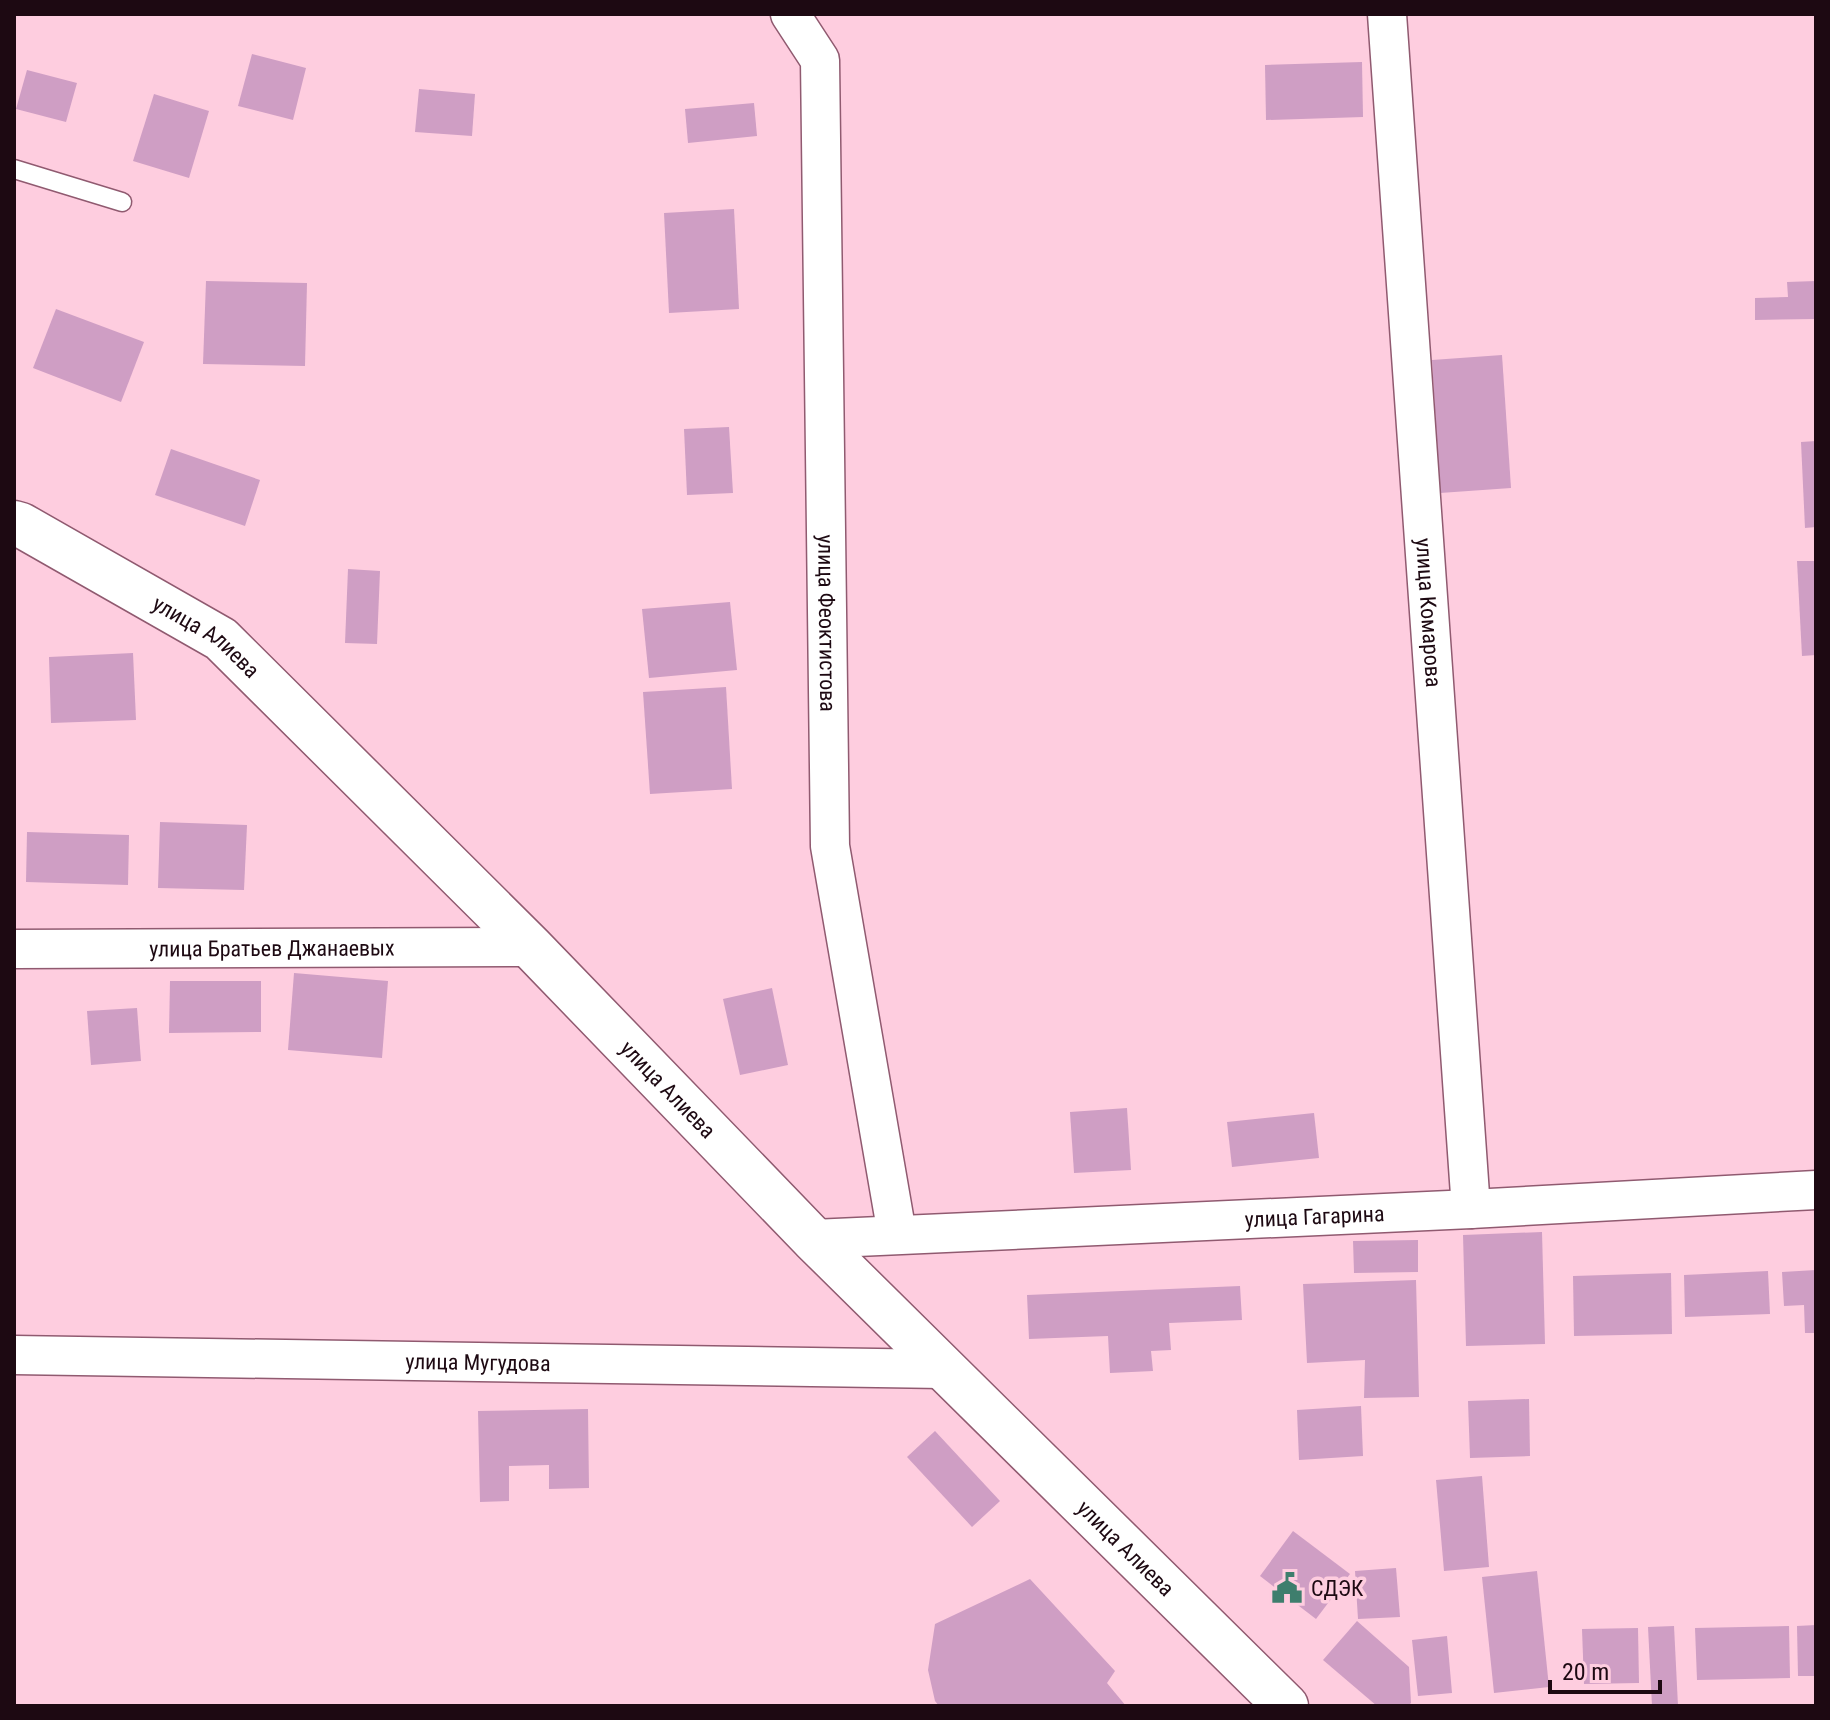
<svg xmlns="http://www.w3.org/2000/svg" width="1830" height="1720" font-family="'Roboto Condensed',sans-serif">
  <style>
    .building { fill: #cf9ec4 }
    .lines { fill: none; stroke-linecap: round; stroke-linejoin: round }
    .lane-casing { stroke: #905a70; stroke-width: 21 }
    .street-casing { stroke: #905a70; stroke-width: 41 }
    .secondary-casing { stroke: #905a70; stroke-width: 47 }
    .lane { stroke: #fff; stroke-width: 18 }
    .street { stroke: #fff; stroke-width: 38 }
    .secondary { stroke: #fff; stroke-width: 44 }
    .labels { text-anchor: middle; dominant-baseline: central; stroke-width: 7; stroke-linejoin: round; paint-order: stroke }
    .street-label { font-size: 22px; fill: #1d0912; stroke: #fecddf }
    .poi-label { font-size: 22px; fill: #1d0912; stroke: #fecddf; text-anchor: start }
  </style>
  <rect width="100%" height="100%" fill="#fecddf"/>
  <!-- building -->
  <g class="building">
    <polygon points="252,54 306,68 293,120 238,106"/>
    <polygon points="1362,62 1363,117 1266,120 1265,65"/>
    <polygon points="27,70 77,83 66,122 16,109"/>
    <polygon points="419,89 475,94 472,136 415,132"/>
    <polygon points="154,94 209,111 189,178 133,161"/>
    <polygon points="754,103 757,136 688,143 685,109"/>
    <polygon points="734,209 739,309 669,313 664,213"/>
    <polygon points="206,281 307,283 305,366 203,364"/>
    <polygon points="1816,281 1816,319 1755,320 1755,298 1788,297 1787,282"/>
    <polygon points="56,309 144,342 121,402 33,368"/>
    <polygon points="1502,355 1511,488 1440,493 1432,360"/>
    <polygon points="729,427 733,493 687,495 684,429"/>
    <polygon points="1816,441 1816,527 1805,528 1801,442"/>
    <polygon points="171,449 260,480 245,526 155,495"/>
    <polygon points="1797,561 1816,561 1816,655 1802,656"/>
    <polygon points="348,569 380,571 377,644 345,643"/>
    <polygon points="730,602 737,670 649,678 642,609"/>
    <polygon points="133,653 136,720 51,723 49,657"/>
    <polygon points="726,687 732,789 650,794 643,692"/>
    <polygon points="160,822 247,825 244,890 158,888"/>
    <polygon points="27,832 129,835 128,885 26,882"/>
    <polygon points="294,973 388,981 382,1058 288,1050"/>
    <polygon points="170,981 261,981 261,1032 169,1033"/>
    <polygon points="772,988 788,1065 740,1075 723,999"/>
    <polygon points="137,1008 141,1061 91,1065 87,1011"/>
    <polygon points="1127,1108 1131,1170 1074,1173 1070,1112"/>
    <polygon points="1314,1113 1319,1158 1232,1167 1227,1122"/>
    <polygon points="1542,1232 1545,1344 1466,1346 1463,1235"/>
    <polygon points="1418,1240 1418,1272 1354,1273 1353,1241"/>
    <polygon points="1816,1270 1816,1333 1805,1333 1804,1305 1784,1306 1782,1272"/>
    <polygon points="1768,1271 1770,1314 1685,1317 1684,1275"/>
    <polygon points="1671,1273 1672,1334 1574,1336 1573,1276"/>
    <polygon points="1416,1280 1419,1397 1364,1398 1365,1360 1307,1363 1303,1284"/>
    <polygon points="1240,1286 1242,1320 1169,1323 1171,1350 1151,1351 1153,1371 1110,1373 1108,1336 1029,1339 1027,1295"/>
    <polygon points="1529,1399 1530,1456 1470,1458 1468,1401"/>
    <polygon points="1361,1406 1363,1456 1299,1460 1297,1410"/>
    <polygon points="588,1409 589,1488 549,1489 549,1465 509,1466 509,1501 480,1502 478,1411"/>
    <polygon points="935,1431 1000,1501 972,1527 907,1457"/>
    <polygon points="1482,1476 1489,1567 1444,1571 1436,1480"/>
    <polygon points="1293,1531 1350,1574 1316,1619 1260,1576"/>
    <polygon points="1396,1568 1400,1617 1358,1619 1355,1571"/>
    <polygon points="1537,1571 1549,1687 1494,1693 1482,1577"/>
    <polygon points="1030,1579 1115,1671 1107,1683 1126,1706 939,1706 935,1701 928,1670 935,1624"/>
    <polygon points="1357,1621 1409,1667 1411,1703 1408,1706 1377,1706 1323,1660"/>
    <polygon points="1816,1625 1816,1676 1798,1676 1797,1626"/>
    <polygon points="1674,1626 1678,1706 1652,1706 1648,1627"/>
    <polygon points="1789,1626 1790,1678 1697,1680 1695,1628"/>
    <polygon points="1638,1628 1639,1683 1584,1684 1582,1629"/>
    <polygon points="1447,1636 1452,1693 1418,1696 1412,1640"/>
  </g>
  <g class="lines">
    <defs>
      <polyline id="lane" points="14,169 122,202"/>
      <g id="street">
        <path id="s1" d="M790,14l30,46 10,786 67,388"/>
        <path id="s2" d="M1387,14l84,1195"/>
        <path id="s3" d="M14,949l517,-2"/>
        <path id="s4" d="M813,1239l658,-30 345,-19"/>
        <path id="s5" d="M14,1355l929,14"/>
      </g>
      <g id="secondary">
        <path id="s6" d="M14,523l7,2 200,114 310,308 282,292 473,467"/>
      </g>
    </defs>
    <!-- lane casing -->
    <use href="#lane" class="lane-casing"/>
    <!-- street casing -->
    <use href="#street" class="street-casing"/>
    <!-- secondary casing -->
    <use href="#secondary" class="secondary-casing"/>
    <!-- lane -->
    <use href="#lane" class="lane"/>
    <!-- street -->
    <use href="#street" class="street"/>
    <!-- secondary -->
    <use href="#secondary" class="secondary"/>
  </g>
  <!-- icons -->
  <defs>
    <symbol id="civic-bare" viewBox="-9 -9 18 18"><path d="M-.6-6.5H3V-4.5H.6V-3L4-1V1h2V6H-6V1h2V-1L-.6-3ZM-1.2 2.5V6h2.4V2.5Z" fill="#3e7e6d" stroke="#fecddf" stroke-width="2.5" paint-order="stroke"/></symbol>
  </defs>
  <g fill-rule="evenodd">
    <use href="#civic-bare" x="1265" y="1566" width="44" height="44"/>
  </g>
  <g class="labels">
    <!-- street labels -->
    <g class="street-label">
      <text stroke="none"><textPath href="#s2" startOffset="600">улица Комарова</textPath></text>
      <text stroke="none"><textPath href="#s1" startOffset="618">улица Феоктистова</textPath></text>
      <text stroke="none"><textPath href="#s6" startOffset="224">улица Алиева</textPath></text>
      <text stroke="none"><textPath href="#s3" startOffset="258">улица Братьев Джанаевых</textPath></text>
      <text stroke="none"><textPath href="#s6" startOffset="872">улица Алиева</textPath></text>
      <text stroke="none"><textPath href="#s4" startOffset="502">улица Гагарина</textPath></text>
      <text stroke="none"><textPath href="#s5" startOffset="464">улица Мугудова</textPath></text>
      <text stroke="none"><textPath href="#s6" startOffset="1520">улица Алиева</textPath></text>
    </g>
    <!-- poi labels -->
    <g class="poi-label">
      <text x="1311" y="1588">СДЭК</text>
    </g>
  </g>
  <!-- border -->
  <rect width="1830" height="1720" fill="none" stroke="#1d0912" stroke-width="32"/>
  <!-- scale -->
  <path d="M1550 1680v12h110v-12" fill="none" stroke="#1d0912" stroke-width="4"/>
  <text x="1562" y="1680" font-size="24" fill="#1d0912" stroke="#fecddf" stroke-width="6" paint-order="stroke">20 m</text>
</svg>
